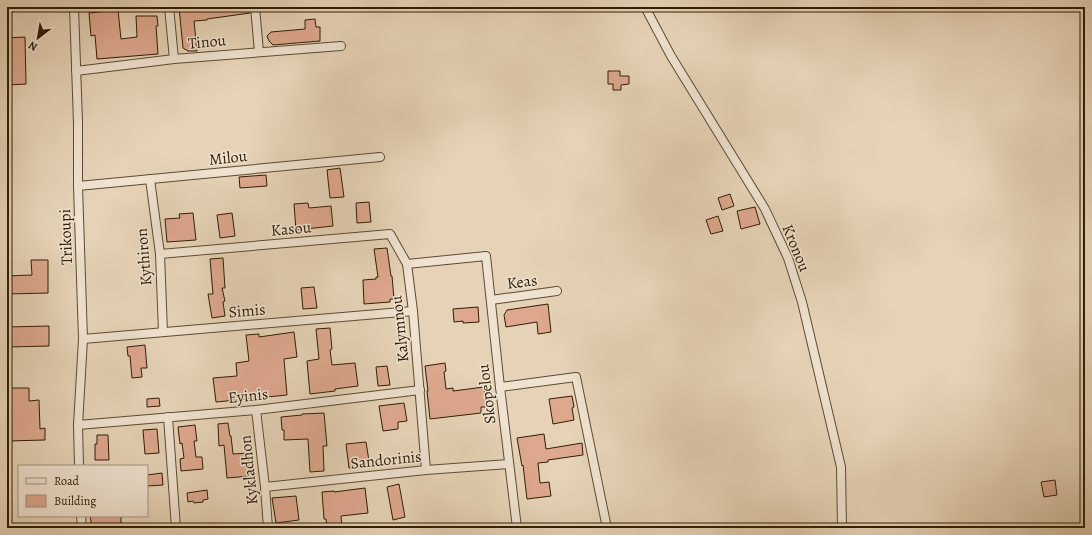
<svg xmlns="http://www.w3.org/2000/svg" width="1092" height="535" font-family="Alegreya,serif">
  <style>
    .building { fill: #dea88f; stroke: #2f1e05 }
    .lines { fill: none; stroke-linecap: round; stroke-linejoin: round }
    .street-casing { stroke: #5d4b32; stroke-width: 10 }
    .street { stroke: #efe2d0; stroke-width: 8 }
    .labels { text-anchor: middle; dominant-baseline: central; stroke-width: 3; stroke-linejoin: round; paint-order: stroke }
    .street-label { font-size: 16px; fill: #2f1e05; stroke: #efe2d0 }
  </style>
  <rect width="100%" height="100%" fill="#e6d3b7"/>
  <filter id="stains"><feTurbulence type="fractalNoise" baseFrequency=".005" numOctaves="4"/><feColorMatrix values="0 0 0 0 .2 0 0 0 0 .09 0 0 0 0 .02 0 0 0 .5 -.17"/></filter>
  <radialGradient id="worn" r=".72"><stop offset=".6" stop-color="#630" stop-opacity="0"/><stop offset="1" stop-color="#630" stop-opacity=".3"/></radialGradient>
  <!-- building -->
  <g class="building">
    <polygon points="179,7 250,7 250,13 207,19 207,20 194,21 197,51 188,51 183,48"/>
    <polygon points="118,10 121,39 137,37 136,16 157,16 158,26 156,26 158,54 97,59 95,35 91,36 89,13"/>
    <polygon points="315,19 316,27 320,27 320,41 273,45 269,41 267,36 271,32 305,29 305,20"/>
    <polygon points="25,37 26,84 7,85 7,38"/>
    <polygon points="608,71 620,71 620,76 629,76 629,84 621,85 621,90 613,90 613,84 608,84"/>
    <polygon points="340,168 344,197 330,198 327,170"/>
    <polygon points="266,175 267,186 240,188 239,177"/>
    <polygon points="730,194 734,206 722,210 718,198"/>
    <polygon points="369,202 371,222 357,223 356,203"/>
    <polygon points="308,203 309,208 331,206 333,226 296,230 294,204"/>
    <polygon points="755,207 760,224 741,229 737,211"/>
    <polygon points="193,213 196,240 167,242 165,219 180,218 179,214"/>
    <polygon points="232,213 235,236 220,238 217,215"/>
    <polygon points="718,216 723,231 711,234 706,220"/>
    <polygon points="387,248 391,276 392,276 394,299 390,299 390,302 364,304 363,280 376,279 376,277 378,277 374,249"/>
    <polygon points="223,258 225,288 222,288 225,301 223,302 225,316 212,318 208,294 213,294 210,259"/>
    <polygon points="31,260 48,260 48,293 7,294 7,276 32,275"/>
    <polygon points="314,287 317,308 303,309 301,288"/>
    <polygon points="548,304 551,332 538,334 537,322 506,327 504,315 507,310"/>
    <polygon points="478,307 479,322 463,323 463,321 454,322 453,309"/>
    <polygon points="49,326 49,346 7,347 7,327"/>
    <polygon points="330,328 332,349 330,350 332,365 355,363 358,386 335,389 335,391 310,394 307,361 319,359 316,329"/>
    <polygon points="294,332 297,357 284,359 287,395 216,402 213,378 237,376 236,363 249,361 246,335 259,334 259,337"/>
    <polygon points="145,345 147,368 141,368 142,377 132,378 130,356 128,356 127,347"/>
    <polygon points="445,363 446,371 444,372 446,389 453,388 453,391 484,387 486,407 481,407 481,413 430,419 427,391 428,391 425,366"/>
    <polygon points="387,366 390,385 378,386 376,367"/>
    <polygon points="7,388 29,388 29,401 39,400 40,429 45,428 45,440 7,441"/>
    <polygon points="572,396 574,407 572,408 574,420 553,424 549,399"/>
    <polygon points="159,398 160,406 147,407 147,399"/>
    <polygon points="404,403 407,421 398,422 398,429 383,431 379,406"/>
    <polygon points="324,413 327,446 323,446 324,471 310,472 308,439 284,440 284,430 282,430 281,417 302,415 302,414"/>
    <polygon points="228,423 230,436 231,436 233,454 248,453 250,476 227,478 224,445 219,446 218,424"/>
    <polygon points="195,425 197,441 194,441 196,457 202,457 203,469 181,471 180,459 184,458 182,443 180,444 178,427"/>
    <polygon points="157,429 159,453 145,454 143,430"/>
    <polygon points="544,434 546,449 582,443 583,455 548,460 548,462 538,463 540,483 549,482 551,496 527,499 523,465 522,466 517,438"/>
    <polygon points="97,435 108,435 109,460 95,460 95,444 97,444"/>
    <polygon points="366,442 370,467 349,468 346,444"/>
    <polygon points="162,473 163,485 147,486 147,475"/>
    <polygon points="1055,480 1057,495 1044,497 1041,482"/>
    <polygon points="399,484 405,517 393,520 387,487"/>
    <polygon points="365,488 368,513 341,516 342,528 327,528 326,519 324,519 322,492 334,491 334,492"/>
    <polygon points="207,490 208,499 203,500 203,502 194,503 193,501 188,502 187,493"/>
    <polygon points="296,496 299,520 276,523 272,498"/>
    <polygon points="90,516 121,516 121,523 92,527"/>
  </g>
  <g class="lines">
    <defs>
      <g id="street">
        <polyline points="74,7 78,123 78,186 83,339 78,425 79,466"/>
        <polyline points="169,7 174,59"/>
        <polyline points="255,7 259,52"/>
        <polyline points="645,7 671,56 765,209 788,258 802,302 841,467 842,528"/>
        <polyline points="76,71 174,59 341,46"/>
        <polyline points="150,179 160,254 163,332"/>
        <polyline points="78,186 380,157"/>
        <polyline points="160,254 390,234 407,264"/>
        <polyline points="491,300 557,291"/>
        <polyline points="83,339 413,311"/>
        <polyline points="500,387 576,377 607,528"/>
        <polyline points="256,410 265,487 268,528"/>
        <polyline points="168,417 176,528"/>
        <polyline points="78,425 256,410 420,390"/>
        <polyline points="426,470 413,311 407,264 486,256 500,387 517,528"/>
        <polyline points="265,487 426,470 509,464"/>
        <polyline points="81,516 82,528"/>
      </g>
    </defs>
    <!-- street casing -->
    <use href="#street" class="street-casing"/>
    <!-- street -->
    <use href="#street" class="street"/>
  </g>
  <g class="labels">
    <!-- street labels -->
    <g class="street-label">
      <text transform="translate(207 42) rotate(-5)">Tinou</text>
      <text transform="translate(228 158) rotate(-6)">Milou</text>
      <text transform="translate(291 229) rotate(-5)">Kasou</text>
      <text transform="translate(66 237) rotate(-92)">Trikoupi</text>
      <text transform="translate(796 248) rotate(68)">Kronou</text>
      <text transform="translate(144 257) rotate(-95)">Kythiron</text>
      <text transform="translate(522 282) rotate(-7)">Keas</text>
      <text transform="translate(247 311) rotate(-5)">Simis</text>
      <text transform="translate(400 329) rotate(-96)">Kalymnou</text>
      <text transform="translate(487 394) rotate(-97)">Skopelou</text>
      <text transform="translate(248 396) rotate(-6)">Eyinis</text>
      <text transform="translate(386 460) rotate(-6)">Sandorinis</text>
      <text transform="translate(249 470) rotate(-96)">Kykladhon</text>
    </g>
  </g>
  <!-- margin -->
  <rect width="1092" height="535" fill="none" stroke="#e6d3b7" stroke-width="24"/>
  <rect x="8" y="8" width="1076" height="519" fill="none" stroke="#2f1e05" stroke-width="2"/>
  <rect x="12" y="12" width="1068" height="511" fill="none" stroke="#2f1e05"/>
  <!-- legend -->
  <rect x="18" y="465" width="130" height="52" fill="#efe2d0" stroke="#a2947f"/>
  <rect x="26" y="478" width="20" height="6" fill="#efe2d0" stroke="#a2947f"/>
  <text x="54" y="485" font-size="12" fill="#2f1e05">Road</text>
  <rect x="26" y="495" width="20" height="12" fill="#dea88f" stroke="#a2947f"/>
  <text x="54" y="505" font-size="12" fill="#2f1e05">Building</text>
  <!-- north arrow -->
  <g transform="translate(38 38) rotate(211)" stroke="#efe2d0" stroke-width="3" paint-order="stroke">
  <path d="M0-3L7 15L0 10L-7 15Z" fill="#2f1e05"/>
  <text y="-6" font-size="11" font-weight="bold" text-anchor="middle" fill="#2f1e05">N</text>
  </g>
  <rect width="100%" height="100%" filter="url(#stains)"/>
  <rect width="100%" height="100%" fill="url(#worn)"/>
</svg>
